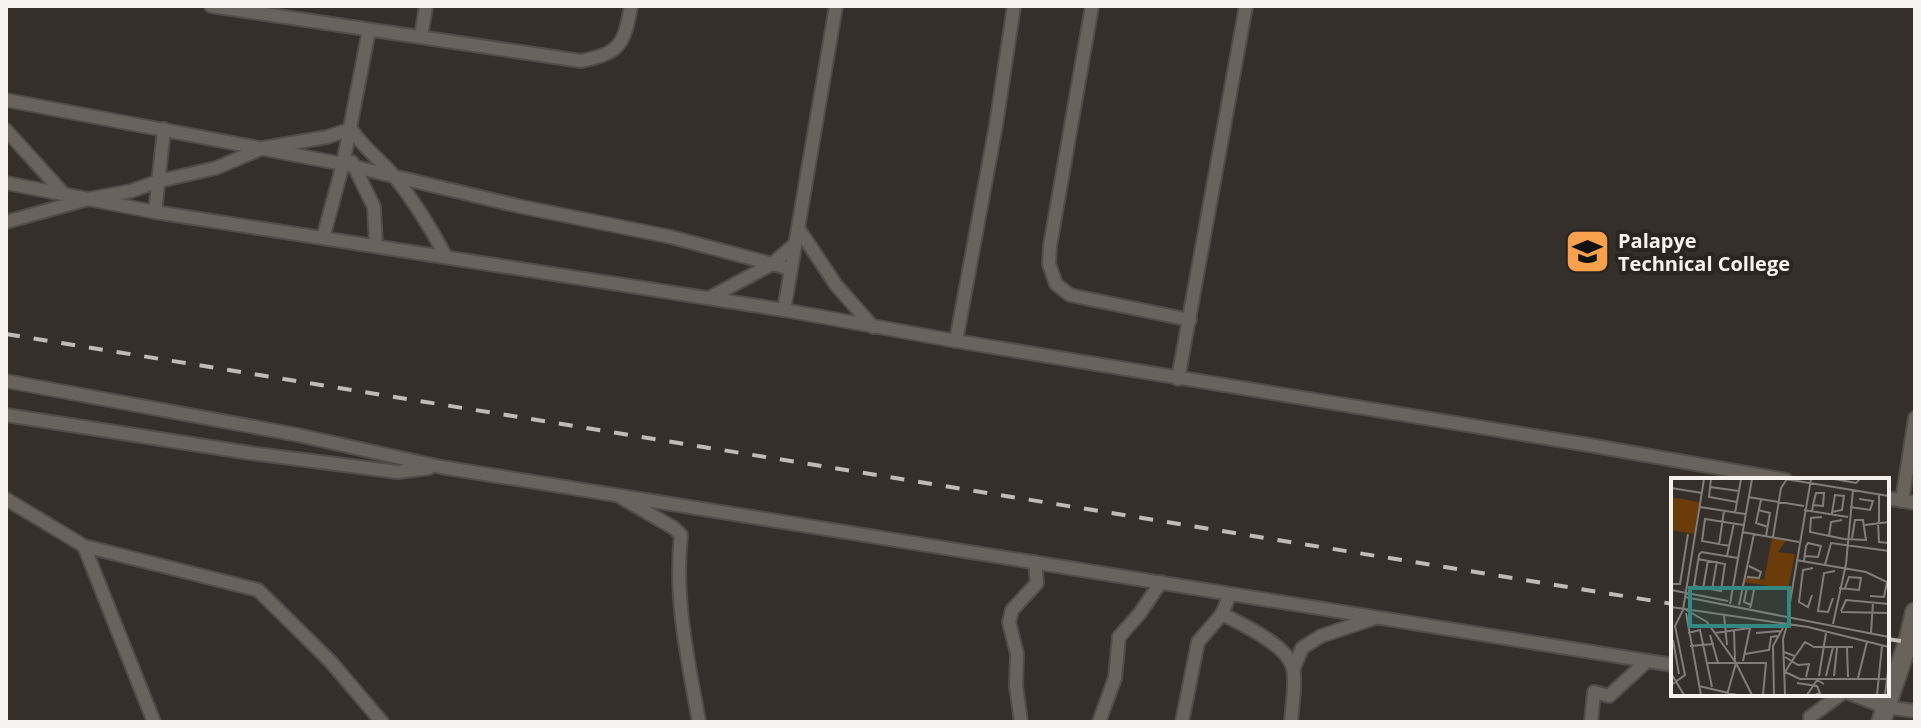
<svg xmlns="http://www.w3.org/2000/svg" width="1921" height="728" font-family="'Open Sans',sans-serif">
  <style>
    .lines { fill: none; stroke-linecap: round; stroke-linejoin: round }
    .street-casing { stroke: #504c48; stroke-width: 16 }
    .secondary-casing { stroke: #504c48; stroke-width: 22 }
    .street { stroke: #69635e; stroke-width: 12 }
    .secondary { stroke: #69635e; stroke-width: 18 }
    .rail { stroke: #bfbbb8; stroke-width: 4; stroke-dasharray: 14 14; stroke-linecap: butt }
    .labels { text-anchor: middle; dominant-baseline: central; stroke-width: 8; stroke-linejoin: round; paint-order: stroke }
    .poi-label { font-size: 20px; font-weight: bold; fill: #f6f2ef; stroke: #2a2521; text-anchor: start }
    .inset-road { fill: none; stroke: #827d79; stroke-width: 2 }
    .view { fill: #328981; fill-opacity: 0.15; stroke: #328981; stroke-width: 4 }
    .inset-edge { fill: none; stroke: #f6f2ef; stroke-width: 4 }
  </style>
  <rect width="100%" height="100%" fill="#342f2b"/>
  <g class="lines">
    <defs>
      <g id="street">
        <path d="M211,6l370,55c38,-8 43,-15 50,-55"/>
        <polyline points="1092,6 1050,246 1049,264 1056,284 1070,295 1190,320"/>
        <polyline points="421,37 426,6"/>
        <polyline points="6,100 343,164 518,206 671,237 791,269"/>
        <polyline points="6,130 64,194"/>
        <polyline points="352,162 374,207 376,246"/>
        <polyline points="6,183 155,212 784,310 956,341 1589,445 1786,480"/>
        <polyline points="155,212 164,129"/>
        <path d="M6,222l82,-23 43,-8 28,-10 57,-13 47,-20 64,-11 24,-8c13,20 29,30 43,47 20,25 37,52 52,81"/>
        <polyline points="798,228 836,285 873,327"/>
        <polyline points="323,238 343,164 369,30"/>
        <polyline points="709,298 772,264 795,244"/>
        <polyline points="784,310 836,6"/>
        <polyline points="956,341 996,125 1014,6"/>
        <polyline points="1178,379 1246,6"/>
        <polyline points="6,381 298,435 441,467 1673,665"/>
        <polyline points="6,415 250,453 398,472 429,468"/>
        <path d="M622,498l52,30 7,7c-7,64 7,125 18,187"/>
        <polyline points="1887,498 1915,503"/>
        <polyline points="6,499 84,546 258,590 331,662 382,722"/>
        <polyline points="1902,501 1915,418"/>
        <polyline points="84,546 154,722"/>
        <path d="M1222,614c21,11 61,29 70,51 5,12 0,43 -1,57"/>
        <polyline points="1294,668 1302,648 1321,636 1375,618"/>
        <polyline points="1851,694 1885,707 1915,711"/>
        <polyline points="1021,722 1016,686 1017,654 1009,622 1012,610 1037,583 1035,562"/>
        <polyline points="1099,722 1115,678 1119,637 1140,613 1161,582"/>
        <polyline points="1182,722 1198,642 1222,614 1230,594"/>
        <polyline points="1591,722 1594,692 1609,696 1647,661"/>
        <polyline points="1811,722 1810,717 1841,694"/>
      </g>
      <polyline id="secondary" points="1881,722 1908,642 1915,612"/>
    </defs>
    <!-- street casing -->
    <use href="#street" class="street-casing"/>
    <!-- secondary casing -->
    <use href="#secondary" class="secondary-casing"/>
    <!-- street -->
    <use href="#street" class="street"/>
    <!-- secondary -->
    <use href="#secondary" class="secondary"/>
    <!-- rail -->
    <g class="rail">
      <polyline points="6,334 1673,604"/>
      <polyline points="1887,639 1915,643"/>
    </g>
  </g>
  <!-- icons -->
  <defs>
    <symbol id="university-square" viewBox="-11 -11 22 22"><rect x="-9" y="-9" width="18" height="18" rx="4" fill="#f9a04c" stroke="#2a2521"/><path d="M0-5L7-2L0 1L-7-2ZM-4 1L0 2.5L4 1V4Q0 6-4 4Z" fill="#111"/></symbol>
  </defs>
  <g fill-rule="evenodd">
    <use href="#university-square" x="1562" y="226" width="51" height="51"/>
  </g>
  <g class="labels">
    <!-- poi labels -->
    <g class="poi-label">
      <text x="1618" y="240">Palapye<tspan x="1618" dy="23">Technical College</tspan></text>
    </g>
  </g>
  <!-- overview -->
  <g transform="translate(1671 478)">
    <rect width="218" height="218" fill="#342f2b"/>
    <path d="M0,19l28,5 -5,32 -23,-4zM101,60l14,3 -8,11 17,2 -7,35 -44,-7 1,-5 19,3z" fill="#6b3c09"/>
    <path class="inset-road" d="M40,1l-2,18 28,5M114,1l104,17M163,1l22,4 4,-4M39,9l29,4M0,10l31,5M77,19l56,9M90,22l-5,23 12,4M29,29l45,7M179,29l20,3 3,-9 -14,-2M87,32l12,3 -4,23M133,32l44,7M141,34l1,-7 3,-12h8l-1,13 -10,-1M64,35l6,-34M161,37v-2l3,-18 9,1 -2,14 -10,2M151,39l-11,1 -1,14 34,7 22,1 -3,-20h-8l-3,18M207,44l1,20 10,1M208,44v-27M194,47l24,-3M71,54l57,10M158,58l2,-14 11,-2M102,59l8,-49 6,-9M48,67l5,-34M59,68l-28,-5 3,-22 38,6M30,74l37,6M56,78l7,-33M27,81l27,5 -4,27 -27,-5 5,-31 2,-3M125,82l70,12 21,10 -3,15 -14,-1M133,83l2,-15 2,-3 13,3 -3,11 -13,-1M154,87l6,-22 58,8M76,99l12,1 2,-6 -12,-6M0,106h9l8,-50M168,110l20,2 2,-12 -12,-1 -4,11M32,111l5,-29M0,112l57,11M41,112l5,-29M141,117l-4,12 -9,-5 4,-32 10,-2M14,119l204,40M162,120l-5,14 -10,-1 6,-38 11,-2M59,126l22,-125M68,127l15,-71M0,129l137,20 81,20M12,130l24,14 29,41 -9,32M79,130l1,-3 3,-15v-2l-7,-1 -3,15 7,3M170,133l5,-11 43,4M170,134l48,1M15,135l15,82M117,136l23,-135M53,137l3,30M162,146l13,-60 7,-74M63,152l1,32M17,155l12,-3 12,57M44,155l35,-5 -7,33M85,155l24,-2M200,155l2,-31M39,157l8,28M2,162l6,34M19,168l24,-2M176,170l1,29M113,174l11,4 -10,16 15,7h89M74,176l24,-4 2,-13 7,-1M125,177l9,-13 9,5h39M114,179l13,8 11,-1 -3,13M37,185h58l-3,32M65,185l16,32M0,195l13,22M148,198l7,-43M155,198l7,-29M163,198l3,-28M187,200l9,-36M126,205l20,3 3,7 -5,2M0,207l14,-10 -10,-49 8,-16 21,-131M28,208l38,9M103,217l-1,-49 12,-22M114,217l-2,-56 7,-24M136,217l10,-15 7,4M206,217l5,-49M214,217l4,-32"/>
    <path class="view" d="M19,110h99v38h-99z"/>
    <rect width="218" height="218" class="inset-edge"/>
  </g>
  <!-- border -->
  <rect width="1921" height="728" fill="none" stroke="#f6f2ef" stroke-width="16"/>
</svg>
